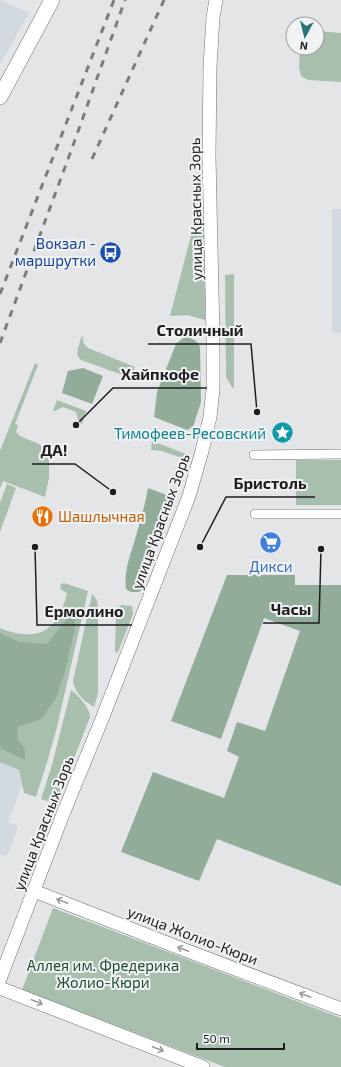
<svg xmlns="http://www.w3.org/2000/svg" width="341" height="1067" font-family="'Exo 2',sans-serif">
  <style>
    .built { fill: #d2d9e1 }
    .green { fill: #a7bfac }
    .forest { fill: #91ac98 }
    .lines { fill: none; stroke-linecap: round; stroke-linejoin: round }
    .street-casing { stroke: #717274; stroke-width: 10 }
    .secondary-casing { stroke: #717274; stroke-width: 14 }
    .primary-casing { stroke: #717274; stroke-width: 16 }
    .street { stroke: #fff; stroke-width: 9 }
    .secondary { stroke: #fff; stroke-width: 13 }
    .primary { stroke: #fff; stroke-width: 15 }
    .rail { stroke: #7c7d7e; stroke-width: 3; stroke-dasharray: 7 7; stroke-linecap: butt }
    .oneway { stroke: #9a9a9a }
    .labels { text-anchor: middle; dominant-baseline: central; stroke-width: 4; stroke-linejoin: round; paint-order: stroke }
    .street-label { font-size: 15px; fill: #1e1e1f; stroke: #f0f2f4 }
    .transit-label { font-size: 15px; fill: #164399; stroke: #f0f2f4; text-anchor: end }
    .culture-label { font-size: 15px; fill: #0d838f; stroke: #f0f2f4; text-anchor: end }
    .food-label { font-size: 15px; fill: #c56008; stroke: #f0f2f4; text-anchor: start }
    .shop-label { font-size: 15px; fill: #366cbe; stroke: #f0f2f4 }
    .park-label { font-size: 15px; fill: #1f4c2f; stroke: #f0f2f4 }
    .leader { fill: none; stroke: #1e1e1f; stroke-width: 1.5 }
    .callout-dot { fill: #1e1e1f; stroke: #f0f2f4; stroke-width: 1.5 }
    .callout-label { font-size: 16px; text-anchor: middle; font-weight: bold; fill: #1e1e1f; stroke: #f0f2f4; stroke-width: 4; stroke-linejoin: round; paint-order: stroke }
  </style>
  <rect width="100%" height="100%" fill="#e3e5e7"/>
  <!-- built -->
  <g class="built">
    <polygon points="0,0 29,13 0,65"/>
    <rect x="332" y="209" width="9" height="124"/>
    <polygon points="0,762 19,770 22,785 8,822 18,826 7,857 0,854"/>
  </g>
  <!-- green -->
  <g class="green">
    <polygon points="317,31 341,33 341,82 308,80 301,76 299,67 300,48 317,48"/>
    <polygon points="197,218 204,222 205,320 187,315 170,316 195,220"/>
    <polygon points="234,274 234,388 232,387 226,377 225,275"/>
    <polygon points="82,335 84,344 88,348 135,367 131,378 81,360 77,355 78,348"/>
    <polygon points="35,363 38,365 15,424 18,425 16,432 20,436 39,444 41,446 49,450 49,478 45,497 3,481 0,489 0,451"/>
    <polygon points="57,400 86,411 82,424 79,423 76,412 63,407 55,411 53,411"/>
    <polygon points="152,441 189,455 188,460 162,451 151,450"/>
    <rect x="296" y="460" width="45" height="45"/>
    <polygon points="7,484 16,488 0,532 0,503"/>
    <path d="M64,583l24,8 -31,136 -9,32 -12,38 -12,-4 -5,-23 -19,-8v-134c37,15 58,4 67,-35l-7,-4 1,-5z"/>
    <path d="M92,594l5,6 1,6v87l-4,14c-10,-6 -20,-15 -21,-26z"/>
    <polygon points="121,605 132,606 133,614 118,652 117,653 115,651 116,612 117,608"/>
    <path d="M71,690c7,5 19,18 19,27l-32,83 -7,2 -10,-3 11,-34z"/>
    <polygon points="53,908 341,1018 341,1067 225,1067 22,990"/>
  </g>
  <!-- forest -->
  <g class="forest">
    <polygon points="188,337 196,341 200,347 201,402 193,427 187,430 154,417 157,392 176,344 183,338"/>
    <polygon points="83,368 103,376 92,404 62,393 68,371"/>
    <path d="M148,488l21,8 -29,80c8,6 7,10 -1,16h-8l-5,-3c-2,-16 3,-31 8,-46 5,-18 11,-36 14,-55z"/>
    <polygon points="227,575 295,575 295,585 341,585 341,886 217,839 199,881 121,852 153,772 224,798 239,757 227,751 237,722 265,731 300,631 264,618 221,739 171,721"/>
    <polygon points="75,613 75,629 65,671 56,698 41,719 18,727 17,740 25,748 25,760 2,749 0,746 0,633 19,642 47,644 66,620"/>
  </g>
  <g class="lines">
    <defs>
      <g id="street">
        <polyline points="254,455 341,454"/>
        <polyline points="255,514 341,514"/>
      </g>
      <g id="secondary">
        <polyline points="34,891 185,950 341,1009"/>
        <polyline points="0,979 63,814 102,719 189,496 202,451 210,417 213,389 213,337 209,156 210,67 213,17 216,0"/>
        <polyline points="0,988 203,1067"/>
      </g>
      <polyline id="primary" points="0,97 52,0"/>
    </defs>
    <!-- street casing -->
    <use href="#street" class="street-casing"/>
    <!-- secondary casing -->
    <use href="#secondary" class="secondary-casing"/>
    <!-- primary casing -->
    <use href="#primary" class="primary-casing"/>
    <!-- street -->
    <use href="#street" class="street"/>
    <!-- secondary -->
    <use href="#secondary" class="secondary"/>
    <!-- primary -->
    <use href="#primary" class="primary"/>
    <!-- rail -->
    <g class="rail">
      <polyline points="92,159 164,0"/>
      <polyline points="0,294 114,0"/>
      <polyline points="0,343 71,151 125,0"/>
    </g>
  </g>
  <!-- one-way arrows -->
  <defs><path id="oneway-shaft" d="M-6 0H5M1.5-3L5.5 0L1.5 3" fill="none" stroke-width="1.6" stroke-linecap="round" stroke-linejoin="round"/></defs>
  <g class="oneway">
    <use href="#oneway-shaft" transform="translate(62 901) rotate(-158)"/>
    <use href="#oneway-shaft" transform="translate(183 949) rotate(-159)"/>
    <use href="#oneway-shaft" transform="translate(305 995) rotate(-159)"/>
    <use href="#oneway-shaft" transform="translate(37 1002) rotate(21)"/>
    <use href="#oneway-shaft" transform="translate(158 1049) rotate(21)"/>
  </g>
  <!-- icons -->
  <defs>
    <symbol id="bus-disc" viewBox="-11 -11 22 22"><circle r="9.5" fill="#1a4fb4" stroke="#f0f2f4"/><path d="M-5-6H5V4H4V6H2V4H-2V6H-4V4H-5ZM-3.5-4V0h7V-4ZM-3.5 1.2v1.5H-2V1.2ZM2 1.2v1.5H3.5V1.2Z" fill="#fff"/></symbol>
    <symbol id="sight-disc" viewBox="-11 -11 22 22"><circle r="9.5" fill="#0f9aa8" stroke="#f0f2f4"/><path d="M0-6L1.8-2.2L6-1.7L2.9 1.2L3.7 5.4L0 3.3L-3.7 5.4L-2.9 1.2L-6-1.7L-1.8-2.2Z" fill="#fff"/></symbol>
    <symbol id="restaurant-disc" viewBox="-11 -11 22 22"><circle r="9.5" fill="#e8710a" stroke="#f0f2f4"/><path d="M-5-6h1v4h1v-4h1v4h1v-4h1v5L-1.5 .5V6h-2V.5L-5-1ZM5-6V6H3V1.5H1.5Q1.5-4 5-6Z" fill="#fff"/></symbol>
    <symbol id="supermarket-disc" viewBox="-11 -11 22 22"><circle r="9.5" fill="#3f7fe0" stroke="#f0f2f4"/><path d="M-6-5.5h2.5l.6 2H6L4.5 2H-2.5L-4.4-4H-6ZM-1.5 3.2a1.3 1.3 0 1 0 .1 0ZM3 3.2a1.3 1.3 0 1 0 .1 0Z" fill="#fff"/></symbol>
  </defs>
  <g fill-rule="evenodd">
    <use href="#bus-disc" x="98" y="240" width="25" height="25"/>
    <use href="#sight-disc" x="270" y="420" width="25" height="25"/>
    <use href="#restaurant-disc" x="30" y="504" width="25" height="25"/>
    <use href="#supermarket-disc" x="258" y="530" width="25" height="25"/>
  </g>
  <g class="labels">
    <!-- street labels -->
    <g class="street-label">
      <text transform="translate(195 209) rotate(-91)">улица Красных Зорь</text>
      <text transform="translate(160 521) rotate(-70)">улица Красных Зорь</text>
      <text transform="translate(43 823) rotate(-69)">улица Красных Зорь</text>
      <text transform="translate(193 935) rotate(21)">улица Жолио-Кюри</text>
    </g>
    <!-- transit labels -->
    <g class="transit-label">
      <text x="96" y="243">Вокзал -<tspan x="96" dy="17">маршрутки</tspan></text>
    </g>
    <!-- culture labels -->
    <g class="culture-label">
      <text x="266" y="433">Тимофеев-Ресовский</text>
    </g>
    <!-- food labels -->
    <g class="food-label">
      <text x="58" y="516">Шашлычная</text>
    </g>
    <!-- shop labels -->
    <g class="shop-label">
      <text x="271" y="566">Дикси</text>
    </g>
    <!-- park labels -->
    <g class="park-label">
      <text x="103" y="965">Аллея им. Фредерика<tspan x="103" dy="17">Жолио-Кюри</tspan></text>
    </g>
  </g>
  <!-- callouts -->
  <path class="leader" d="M257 412L251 344H148M76 425L113 388H207M113 492L75 464H32M200 547L226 497H315M321 549L319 623H263M35 547L37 625H132"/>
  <g class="callout-dot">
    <circle cx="257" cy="412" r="4"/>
    <circle cx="76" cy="425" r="4"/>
    <circle cx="113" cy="492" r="4"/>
    <circle cx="200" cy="547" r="4"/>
    <circle cx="321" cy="549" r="4"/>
    <circle cx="35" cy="547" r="4"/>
  </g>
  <g class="callout-label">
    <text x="200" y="336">Столичный</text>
    <text x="160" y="380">Хайпкофе</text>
    <text x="54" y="456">ДА!</text>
    <text x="270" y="489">Бристоль</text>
    <text x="291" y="615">Часы</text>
    <text x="84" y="617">Ермолино</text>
  </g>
  <!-- north arrow -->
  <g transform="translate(305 36) rotate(187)"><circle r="19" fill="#f0f2f4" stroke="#9c9d9f"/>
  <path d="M0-3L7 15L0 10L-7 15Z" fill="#287377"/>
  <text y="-6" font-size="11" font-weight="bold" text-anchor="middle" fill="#1e1e1f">N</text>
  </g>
  <!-- scale -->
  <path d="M197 1043v6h87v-6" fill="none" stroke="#1e1e1f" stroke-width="2"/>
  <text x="203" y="1043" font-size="12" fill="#1e1e1f" stroke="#f0f2f4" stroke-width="3" paint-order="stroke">50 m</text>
</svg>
